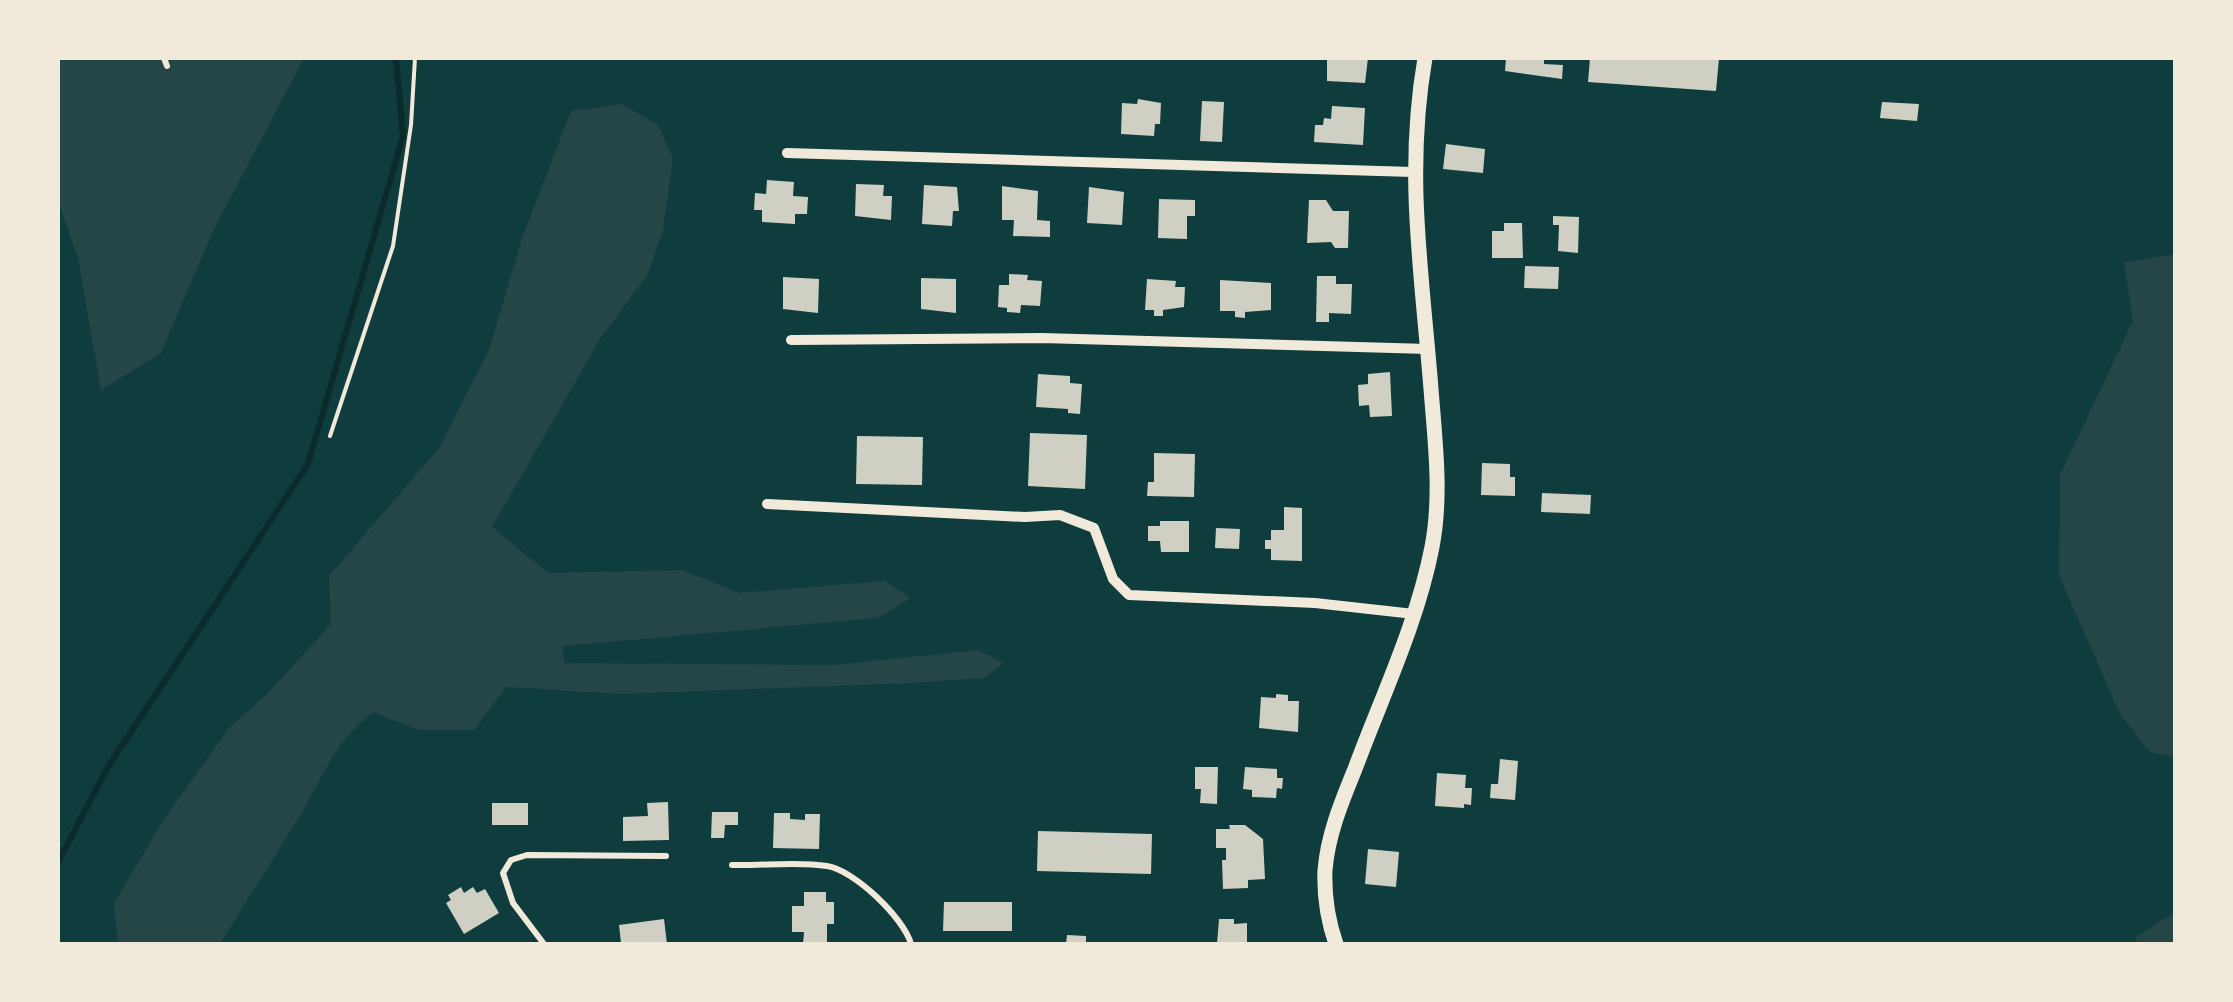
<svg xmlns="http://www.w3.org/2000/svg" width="2233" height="1002" font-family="Ubuntu,sans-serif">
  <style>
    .green { fill: #244646 }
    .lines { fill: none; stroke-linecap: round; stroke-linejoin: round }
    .stream { stroke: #0a2a2b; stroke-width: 6 }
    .building { fill: #cfcfc3 }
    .path { stroke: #f1e9da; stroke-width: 4 }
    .service { stroke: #f1e9da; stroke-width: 6 }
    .minor { stroke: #f1e9da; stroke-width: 10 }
    .tertiary { stroke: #f1e9da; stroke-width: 15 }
  </style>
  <rect width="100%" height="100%" fill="#0f3d3e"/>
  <!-- green -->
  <g class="green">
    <polygon points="58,58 304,58 213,231 161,353 101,390 78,259 58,200"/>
    <path d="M622,104l36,21 15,33 -10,72 -15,44 -48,65 -108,188 56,46 134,-3 58,23 145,-12 26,17 -33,20 -315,28 1,17 269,2 145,-15 26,13 -20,15 -72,5 -291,11 -115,-7 -32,43h-56l-45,-18c-42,35 -45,56 -71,100 -27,45 -55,88 -82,132h-102l-4,-41 50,-84 66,-92 38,-34 63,-69 -2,-48 110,-128 50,-98 33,-112 49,-127z"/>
    <polygon points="2175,254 2176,254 2175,758 2150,752 2120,714 2059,575 2060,475 2133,321 2124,262"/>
    <polygon points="2175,912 2175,944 2137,944 2136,937"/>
  </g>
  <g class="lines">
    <!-- stream -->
    <polyline class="stream" points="58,862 108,767 308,464 403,136 396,58"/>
  </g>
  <!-- building -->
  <g class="building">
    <polygon points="1327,58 1368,58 1365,83 1327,81"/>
    <polygon points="1506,58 1544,58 1544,64 1563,65 1562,79 1505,71"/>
    <polygon points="1590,58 1719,58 1716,91 1588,82"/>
    <polygon points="1138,99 1161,103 1160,124 1155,124 1154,136 1121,134 1122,103 1137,104"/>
    <polygon points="1202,101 1224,102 1222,142 1200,141"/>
    <polygon points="1882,102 1919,104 1917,121 1880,118"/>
    <polygon points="1332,106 1365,108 1363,145 1314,142 1315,125 1323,125 1324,118 1331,119"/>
    <polygon points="1446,144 1485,149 1483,173 1443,169"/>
    <polygon points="767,180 794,182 793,196 808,197 807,214 795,214 795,224 762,222 762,210 754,210 755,193 766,194"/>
    <polygon points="856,184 884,185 883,196 892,196 891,220 855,216"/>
    <polygon points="924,185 957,187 959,211 953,211 952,226 922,224"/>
    <polygon points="1002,186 1038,191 1037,220 1050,221 1050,237 1013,236 1014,220 1002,220"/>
    <polygon points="1089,187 1124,192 1122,225 1087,223"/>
    <polygon points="1159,199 1195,200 1195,216 1187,216 1187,239 1158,238"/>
    <polygon points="1309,200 1326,200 1333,211 1349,211 1348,248 1335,248 1331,242 1307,243"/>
    <polygon points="1553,216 1579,217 1578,253 1558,251 1559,225 1553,225"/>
    <polygon points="1504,223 1522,223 1523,258 1492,258 1492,231 1504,231"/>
    <polygon points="1525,266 1559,267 1558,289 1524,288"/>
    <polygon points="1009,274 1028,275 1027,280 1042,281 1040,306 1021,305 1020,313 1007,312 1007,308 998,307 999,285 1009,285"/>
    <polygon points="1317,276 1336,276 1336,284 1352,284 1351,314 1329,313 1329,322 1316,322"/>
    <polygon points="783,277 819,279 818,313 783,309"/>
    <polygon points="921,278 956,279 956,313 921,309"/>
    <polygon points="1147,279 1176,281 1175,287 1185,287 1184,307 1163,310 1163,316 1154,316 1154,310 1145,310"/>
    <polygon points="1220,280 1271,283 1271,310 1245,312 1245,318 1235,317 1235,311 1220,311"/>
    <polygon points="1390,372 1392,416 1370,417 1369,405 1359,406 1358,385 1368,384 1368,374"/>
    <polygon points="1038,374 1070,376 1070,383 1082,384 1080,414 1068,413 1068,409 1036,407"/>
    <polygon points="1030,433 1087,435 1085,489 1028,486"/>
    <polygon points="857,436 923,437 922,485 856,484"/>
    <polygon points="1154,453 1195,454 1194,497 1147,496 1148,482 1154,482"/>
    <polygon points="1482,463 1510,464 1510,477 1515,477 1515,496 1481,495"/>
    <polygon points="1542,493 1591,495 1590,514 1541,512"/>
    <polygon points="1284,507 1302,508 1302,561 1271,560 1271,549 1265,549 1265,540 1271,540 1271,530 1284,530"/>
    <polygon points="1160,521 1189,521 1189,552 1161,552 1160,541 1148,541 1148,526 1160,526"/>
    <polygon points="1216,528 1240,529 1239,549 1215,548"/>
    <polygon points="1276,694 1288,695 1288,701 1299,701 1298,732 1259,728 1261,697 1276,698"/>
    <polygon points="1500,759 1518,761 1515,800 1490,798 1491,784 1498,784"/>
    <polygon points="1195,767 1218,767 1217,804 1200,803 1201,789 1195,789"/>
    <polygon points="1245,767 1277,769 1277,778 1283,778 1282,789 1277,788 1276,798 1252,797 1252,790 1243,789"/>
    <polygon points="1437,773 1466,775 1465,788 1472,788 1471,805 1464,804 1464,808 1435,806"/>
    <polygon points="668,802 669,840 623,841 623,817 648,816 647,803"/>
    <rect x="492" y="803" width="36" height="22"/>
    <polygon points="712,812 738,812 738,825 725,825 724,838 711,838"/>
    <polygon points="774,813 790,813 790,819 805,820 805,814 820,814 819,849 773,848"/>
    <polygon points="1229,825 1245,825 1263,839 1265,879 1248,880 1248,888 1223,889 1222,860 1226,860 1226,848 1216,848 1216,829 1230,829"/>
    <polygon points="1038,831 1152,834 1151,874 1037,871"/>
    <polygon points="1368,849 1399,852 1396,887 1365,884"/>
    <polygon points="461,887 464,893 473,887 477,893 485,889 499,913 464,934 446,903 451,900 448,895"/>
    <polygon points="804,892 826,892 826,902 834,902 834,924 827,924 827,944 803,944 804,932 792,932 792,906 804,906"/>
    <polygon points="944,902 1012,902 1012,931 943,931"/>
    <polygon points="664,919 667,944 621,943 619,925"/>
    <polygon points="1219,919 1234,919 1234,924 1247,923 1247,944 1217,944"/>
    <polygon points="1067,935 1086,936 1086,944 1066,944"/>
  </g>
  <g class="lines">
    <!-- path -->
    <polyline class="path" points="330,436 393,246 411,125 415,58"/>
    <!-- service -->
    <g class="service">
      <polyline points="164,58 167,66"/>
      <path d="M732,865c30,1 65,-4 95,1 27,4 77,52 84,78"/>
      <polyline points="544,944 513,903 503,873 511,860 527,855 666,856"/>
    </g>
    <!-- minor -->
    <g class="minor">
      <polyline points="787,153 1413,172"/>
      <polyline points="791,340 1042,338 1428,349"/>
      <polyline points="767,504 1025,517 1060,515 1094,528 1113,579 1129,595 1315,603 1414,614"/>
    </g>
    <!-- tertiary -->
    <path class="tertiary" d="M1336,944c-8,-23 -12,-49 -11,-74 3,-36 17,-69 30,-101 27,-73 62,-145 77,-222 10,-52 3,-106 -1,-158 -9,-116 -26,-215 -6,-331"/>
  </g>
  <!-- border -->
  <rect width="2233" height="1002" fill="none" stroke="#f1e9da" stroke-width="120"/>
</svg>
